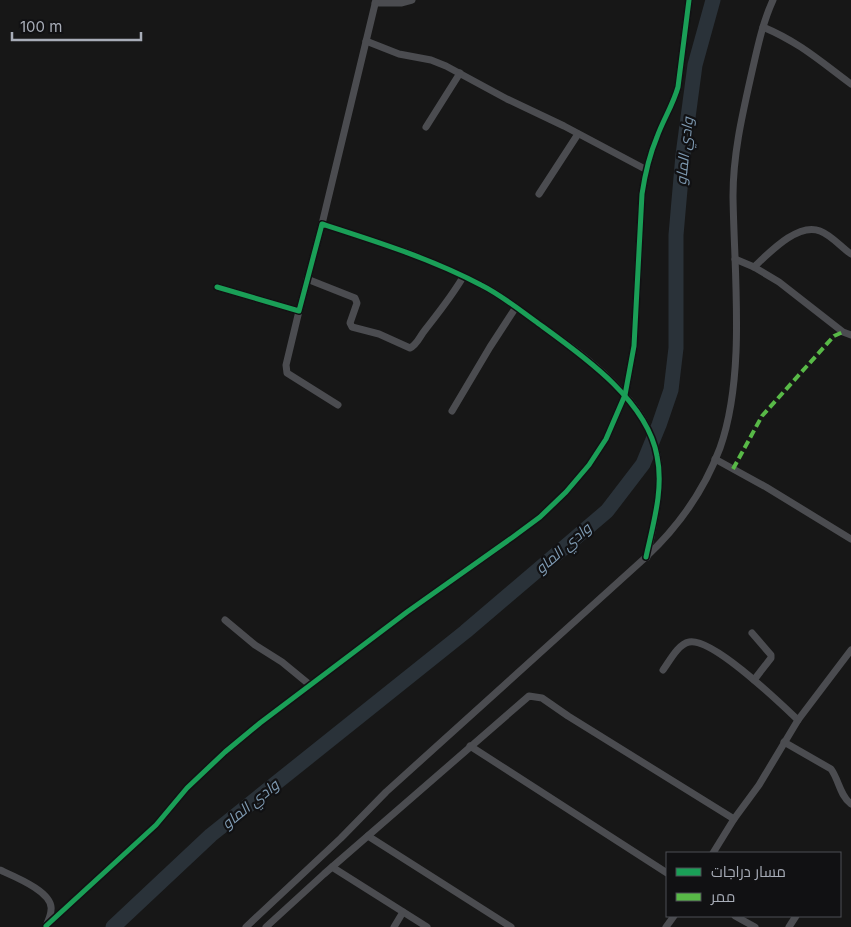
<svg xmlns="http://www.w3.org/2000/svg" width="851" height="927" font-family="Inter,Cairo,sans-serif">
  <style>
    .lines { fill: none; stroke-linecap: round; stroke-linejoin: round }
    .river { stroke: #2a3239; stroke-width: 15 }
    .street { stroke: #4b4c50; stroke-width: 7 }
    .quiet { stroke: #58b947; stroke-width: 4; stroke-dasharray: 8 4; stroke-linecap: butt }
    .cycleway-casing { stroke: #111113; stroke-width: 8 }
    .cycleway { stroke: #1a9f57; stroke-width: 5 }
    .labels { text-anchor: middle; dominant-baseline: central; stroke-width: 4.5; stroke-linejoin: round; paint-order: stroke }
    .water-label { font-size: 15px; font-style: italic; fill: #7f9bb3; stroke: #111113 }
  </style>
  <rect width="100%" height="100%" fill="#171717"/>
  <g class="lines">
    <!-- river -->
    <polyline class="river" points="113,927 211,835 465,632 607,511 643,464 659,425 671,390 676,348 676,235 683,155 695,65 713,0"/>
    <!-- street -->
    <g class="street">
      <polyline points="375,3 401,3 412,0"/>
      <path d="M763,27c36,15 57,34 88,57"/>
      <polyline points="366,41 399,54 431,60 446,66 507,99 564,126 645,169"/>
      <polyline points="426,127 460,73"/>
      <polyline points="539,194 578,134"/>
      <polyline points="322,224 376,0"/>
      <polyline points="735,259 754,267 779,282 843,332 851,335"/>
      <path d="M754,267c15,-14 44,-45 66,-36 11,4 21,16 31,23"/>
      <path d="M307,279l48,19 2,5 -7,20 2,4 27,7 31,14c7,-3 10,-12 15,-18 14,-18 27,-34 38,-53"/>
      <path d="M217,287l82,24 23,-87c53,17 110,35 159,61 20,10 36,23 54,36 45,32 111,76 122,134 7,33 -4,69 -10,102"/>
      <polyline points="299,311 286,365 287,373 338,405"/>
      <polyline points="452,411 490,347 516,307"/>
      <polyline points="715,459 766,487 851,539"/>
      <polyline points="225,620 255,645 282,662 310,685"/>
      <polyline points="752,633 771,655 771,658 754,680"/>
      <path d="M663,670c6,-8 15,-26 26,-28 23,-5 91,61 109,78"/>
      <path d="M784,742l47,27c8,11 9,27 20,35"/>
      <polyline points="470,746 667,873"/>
      <polyline points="734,819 759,785 798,720 851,650"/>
      <polyline points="368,836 511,927"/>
      <polyline points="332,867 427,927"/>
      <path d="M0,870c13,6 54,22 51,40 0,5 -3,11 -5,16"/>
      <polyline points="735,916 755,927"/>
      <path d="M46,926l110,-101 31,-37 38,-36 35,-29 147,-111 106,-75 27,-20 26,-25 23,-27 17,-26 19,-44 9,-49 8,-152c3,-20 7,-38 15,-57 6,-17 16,-32 21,-50l11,-87"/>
      <path d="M246,927l95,-89 45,-46 260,-235c33,-31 58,-66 74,-109 26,-73 14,-175 13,-252 0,-41 9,-80 18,-120 6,-26 11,-52 22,-76"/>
      <polyline points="266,927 324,874 529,696 542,698 568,716 734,819 713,853"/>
      <polyline points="394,927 403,912"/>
      <polyline points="666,927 674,916"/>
      <polyline points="789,927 796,916"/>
    </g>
    <!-- quiet -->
    <polyline class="quiet" points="733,469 762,416 834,336 843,332"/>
    <defs>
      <g id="cycleway">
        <path d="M217,287l82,24 23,-87c53,17 110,35 159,61 20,10 36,23 54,36 44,32 112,78 122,135 7,33 -4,68 -11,101"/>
        <path d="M46,926l110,-101 31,-37 38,-36 35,-29 147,-111 106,-75 27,-20 26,-25 23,-27 17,-26 19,-44 9,-49 8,-152c3,-20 7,-38 15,-57 6,-17 16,-32 21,-50l11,-87"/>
      </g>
    </defs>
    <!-- cycleway casing -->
    <use href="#cycleway" class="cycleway-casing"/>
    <!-- cycleway -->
    <use href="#cycleway" class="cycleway"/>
  </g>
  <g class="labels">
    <!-- water labels -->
    <g class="water-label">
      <text transform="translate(684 151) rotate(-84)">وادي الماو</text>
      <text transform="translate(563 548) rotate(-41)">وادي الماو</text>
      <text transform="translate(250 804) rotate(-39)">وادي الماو</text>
    </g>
  </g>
  <!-- legend -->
  <rect x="666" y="852" width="175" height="65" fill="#111113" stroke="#4d4f55"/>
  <rect x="676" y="868" width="25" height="8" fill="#1a9f57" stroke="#4d4f55"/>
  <text x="711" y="877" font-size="15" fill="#a8adb8">مسار دراجات</text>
  <rect x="676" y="893" width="25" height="8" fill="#58b947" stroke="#4d4f55"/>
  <text x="711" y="902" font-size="15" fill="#a8adb8">ممر</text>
  <!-- scale -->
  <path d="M12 32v8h129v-8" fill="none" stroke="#a8adb8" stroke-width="2.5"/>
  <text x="20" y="32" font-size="15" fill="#a8adb8" stroke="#111113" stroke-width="4" paint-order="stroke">100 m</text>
</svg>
